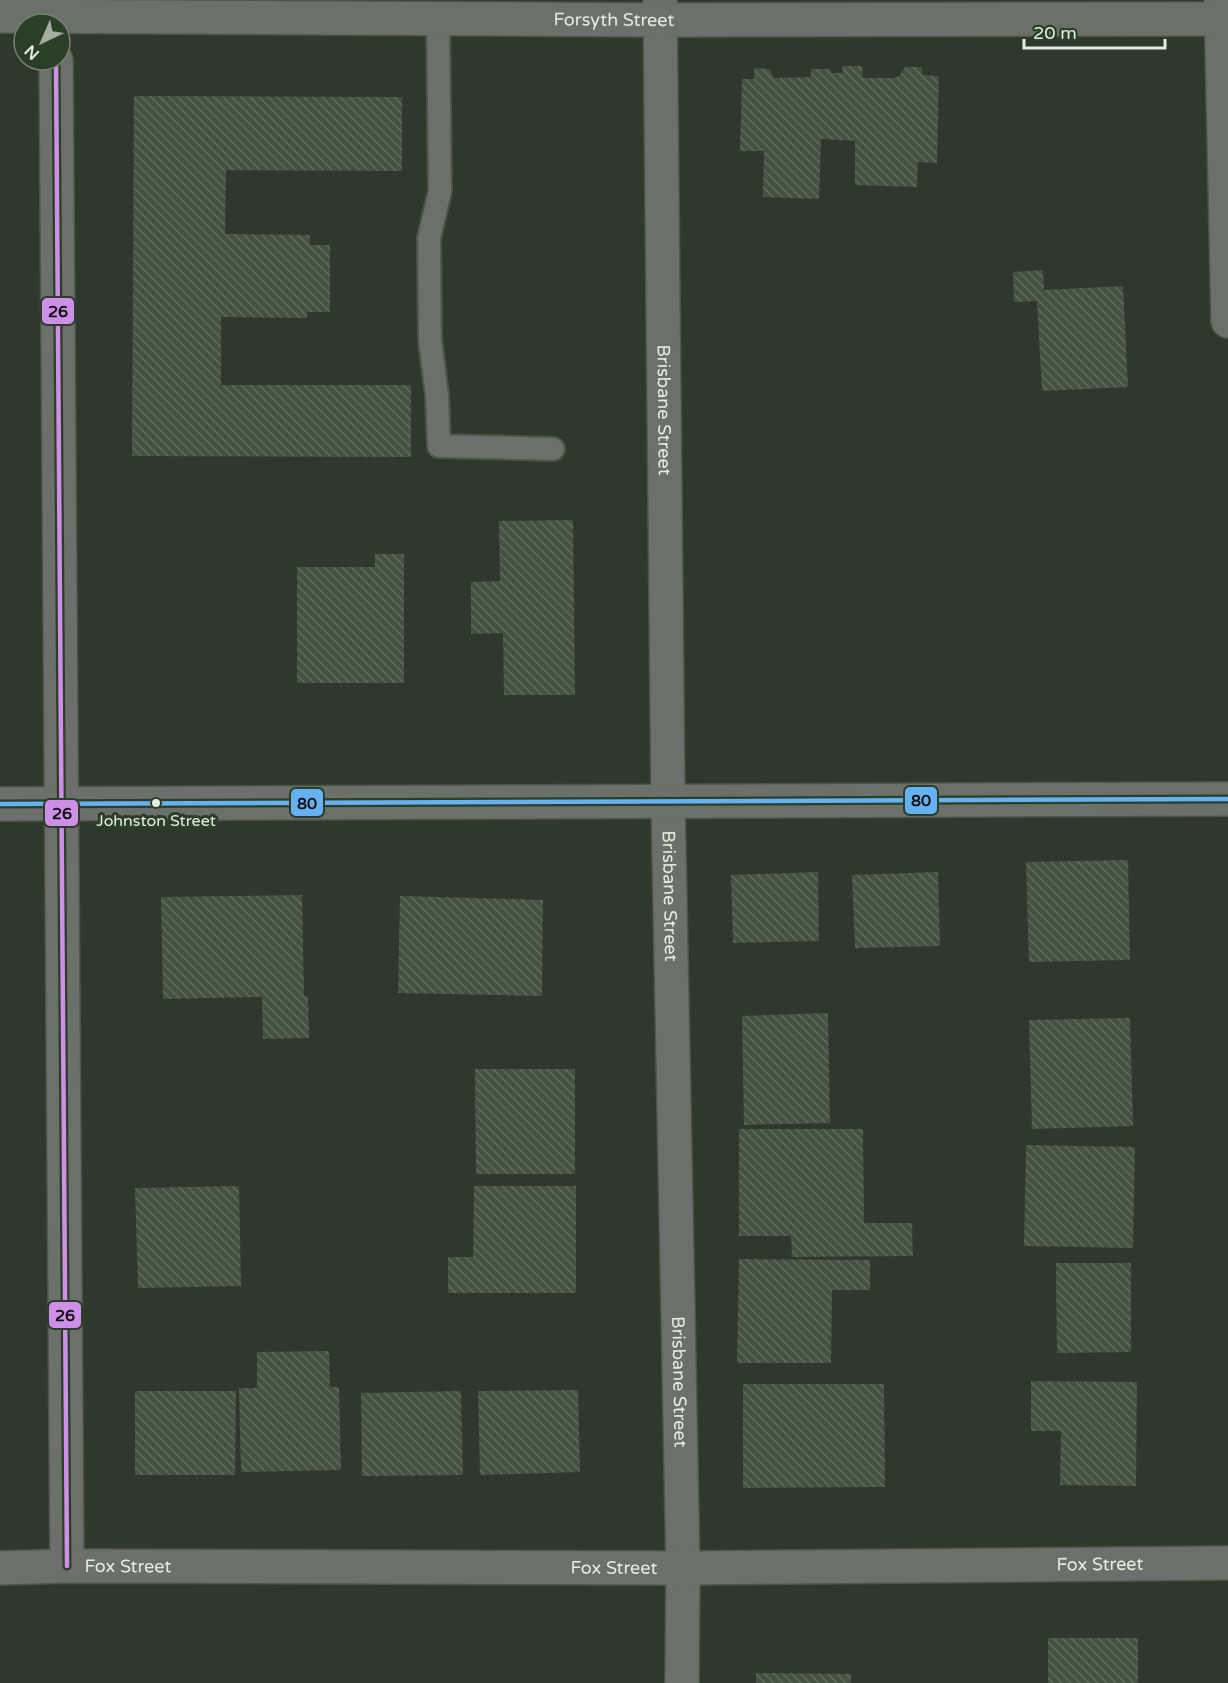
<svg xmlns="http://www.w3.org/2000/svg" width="1228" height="1683" font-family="'Varela Round',sans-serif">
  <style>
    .building { fill: url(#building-back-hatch) }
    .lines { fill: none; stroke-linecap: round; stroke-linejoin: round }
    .lane-casing { stroke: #4c5549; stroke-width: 26 }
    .street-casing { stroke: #4c5549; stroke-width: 36 }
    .lane { stroke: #6b706a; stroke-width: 22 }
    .street { stroke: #6b706a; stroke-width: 33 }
    .bus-1-casing { stroke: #2b3e27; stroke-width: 9 }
    .bus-2-casing { stroke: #2b3e27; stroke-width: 9 }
    .bus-1 { stroke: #ce8fe9; stroke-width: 4.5 }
    .bus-2 { stroke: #66b1f2; stroke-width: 4.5 }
    .bus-dot { fill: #e2eddf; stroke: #2b3e27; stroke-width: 2 }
    .labels { text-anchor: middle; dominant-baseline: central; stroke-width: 6; stroke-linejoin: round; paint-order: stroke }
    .bus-label { font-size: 16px; fill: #e2eddf; stroke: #2b3e27 }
    .street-label { font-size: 18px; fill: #e2eddf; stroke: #2b3e27 }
    .line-badge { stroke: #2b3e27; stroke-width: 2 }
    .pale-badge-label { font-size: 16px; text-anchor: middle; font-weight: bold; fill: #111 }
  </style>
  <defs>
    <pattern id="building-back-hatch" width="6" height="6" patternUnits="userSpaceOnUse" patternTransform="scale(1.5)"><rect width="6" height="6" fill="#445341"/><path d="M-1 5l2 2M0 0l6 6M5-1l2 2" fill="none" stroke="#5f6c5c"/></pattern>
  </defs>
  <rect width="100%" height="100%" fill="#2e392c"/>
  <!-- building -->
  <g class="building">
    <polygon points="842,66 862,66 863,78 895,78 900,75 905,67 922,67 922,75 939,76 937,163 918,162 917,187 855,185 855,141 821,139 819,199 763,197 764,151 740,151 742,79 754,79 754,68 769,69 774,78 811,77 811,69 831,69 831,73 843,73"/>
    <polygon points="134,96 402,97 402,171 226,170 225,234 310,235 310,245 330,245 330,312 307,312 307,318 221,317 221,385 411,385 411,457 132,456"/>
    <polygon points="1043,270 1044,290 1123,286 1128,387 1042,391 1037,301 1014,302 1013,272"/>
    <polygon points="573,520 575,695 504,695 503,633 471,634 471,582 500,581 499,521"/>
    <polygon points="375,554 404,554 404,683 297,683 297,567 375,567"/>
    <polygon points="1128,860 1130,960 1029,962 1026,862"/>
    <polygon points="818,872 819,941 733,943 731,875"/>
    <polygon points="938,872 940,946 855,948 852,875"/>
    <polygon points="302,895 304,996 308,996 309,1038 263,1039 262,997 163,999 161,897"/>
    <polygon points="400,896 543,900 542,996 398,993"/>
    <polygon points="828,1013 830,1123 744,1125 742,1016"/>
    <polygon points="1130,1018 1133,1126 1032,1129 1029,1020"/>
    <polygon points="475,1069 575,1069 575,1174 476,1174"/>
    <polygon points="739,1129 863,1129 864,1223 912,1223 913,1256 792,1257 791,1236 739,1236"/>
    <polygon points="1026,1145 1135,1147 1133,1248 1024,1246"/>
    <polygon points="239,1186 241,1286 138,1288 135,1188"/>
    <polygon points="474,1186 576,1186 576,1293 448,1293 448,1257 473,1257"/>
    <polygon points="739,1259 870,1260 870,1290 832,1290 831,1363 737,1363"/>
    <polygon points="1056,1263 1131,1263 1131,1352 1057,1353"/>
    <polygon points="329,1351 330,1387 339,1387 341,1470 241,1472 239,1388 257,1388 257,1352"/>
    <polygon points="1031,1381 1137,1382 1136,1486 1060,1485 1061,1431 1031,1431"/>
    <polygon points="743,1384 884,1384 885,1487 743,1488"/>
    <polygon points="578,1390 580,1472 480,1475 478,1391"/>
    <polygon points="135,1391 236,1391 235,1475 135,1475"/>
    <polygon points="461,1391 463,1475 362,1476 361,1393"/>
    <rect x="1048" y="1638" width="90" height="45"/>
    <polygon points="756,1673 851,1674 851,1683 756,1683"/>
  </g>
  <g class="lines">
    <defs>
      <polyline id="lane" points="438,19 440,191 429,238 430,340 437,395 439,446 553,449"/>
      <g id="street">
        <path id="s1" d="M660,0l8,801 15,767 -1,115"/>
        <polyline points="1221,0 1228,321"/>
        <path id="s2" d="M0,16l660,4 568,-1"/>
        <polyline points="56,60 67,1566"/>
        <polyline points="0,804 1228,799"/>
        <path id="s3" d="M0,1568l67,-2 616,2 545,-5"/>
      </g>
    </defs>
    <!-- lane casing -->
    <use href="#lane" class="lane-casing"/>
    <!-- street casing -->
    <use href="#street" class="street-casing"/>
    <!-- lane -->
    <use href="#lane" class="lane"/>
    <!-- street -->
    <use href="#street" class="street"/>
    <defs>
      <polyline id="bus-1" points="56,60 67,1566"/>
      <polyline id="bus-2" points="0,804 1228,799"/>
    </defs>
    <!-- bus-1 casing -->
    <use href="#bus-1" class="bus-1-casing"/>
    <!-- bus-2 casing -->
    <use href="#bus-2" class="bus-2-casing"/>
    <!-- bus-1 -->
    <use href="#bus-1" class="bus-1"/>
    <!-- bus-2 -->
    <use href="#bus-2" class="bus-2"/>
  </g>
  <!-- markers -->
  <circle class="bus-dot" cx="156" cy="803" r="5"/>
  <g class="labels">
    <!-- bus labels -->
    <g class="bus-label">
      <text x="156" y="821">Johnston Street</text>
    </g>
    <!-- street labels -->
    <g class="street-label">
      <text stroke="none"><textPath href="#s2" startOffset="614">Forsyth Street</textPath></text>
      <text stroke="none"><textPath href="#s1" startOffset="410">Brisbane Street</textPath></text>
      <text stroke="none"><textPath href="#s1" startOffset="896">Brisbane Street</textPath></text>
      <text stroke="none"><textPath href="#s1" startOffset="1382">Brisbane Street</textPath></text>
      <text stroke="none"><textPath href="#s3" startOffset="1100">Fox Street</textPath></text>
      <text stroke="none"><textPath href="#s3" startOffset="128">Fox Street</textPath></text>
      <text stroke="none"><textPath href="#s3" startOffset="614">Fox Street</textPath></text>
    </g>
  </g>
  <g class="line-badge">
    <rect x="41" y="297" width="34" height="28" rx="6" fill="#ce8fe9"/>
    <rect x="904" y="786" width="34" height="29" rx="6" fill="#66b1f2"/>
    <rect x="290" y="788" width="34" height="29" rx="6" fill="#66b1f2"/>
    <rect x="44" y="799" width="35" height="28" rx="6" fill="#ce8fe9"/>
    <rect x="48" y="1301" width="34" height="28" rx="6" fill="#ce8fe9"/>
  </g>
  <g class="pale-badge-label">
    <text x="58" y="317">26</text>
    <text x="921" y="806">80</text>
    <text x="307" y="809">80</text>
    <text x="62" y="819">26</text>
    <text x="65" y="1321">26</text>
  </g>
  <!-- north arrow -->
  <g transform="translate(42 42) rotate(224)"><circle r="28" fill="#2b3e27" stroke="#748471" stroke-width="1.5"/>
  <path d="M0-4.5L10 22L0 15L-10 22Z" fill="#a3aea0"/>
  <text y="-9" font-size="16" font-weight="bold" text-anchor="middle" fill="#e2eddf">N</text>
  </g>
  <!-- scale -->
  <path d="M1024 39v9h141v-9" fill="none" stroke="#e2eddf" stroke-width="3"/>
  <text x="1033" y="39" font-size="18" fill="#e2eddf" stroke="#2b3e27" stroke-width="4.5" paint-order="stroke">20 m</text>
</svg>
